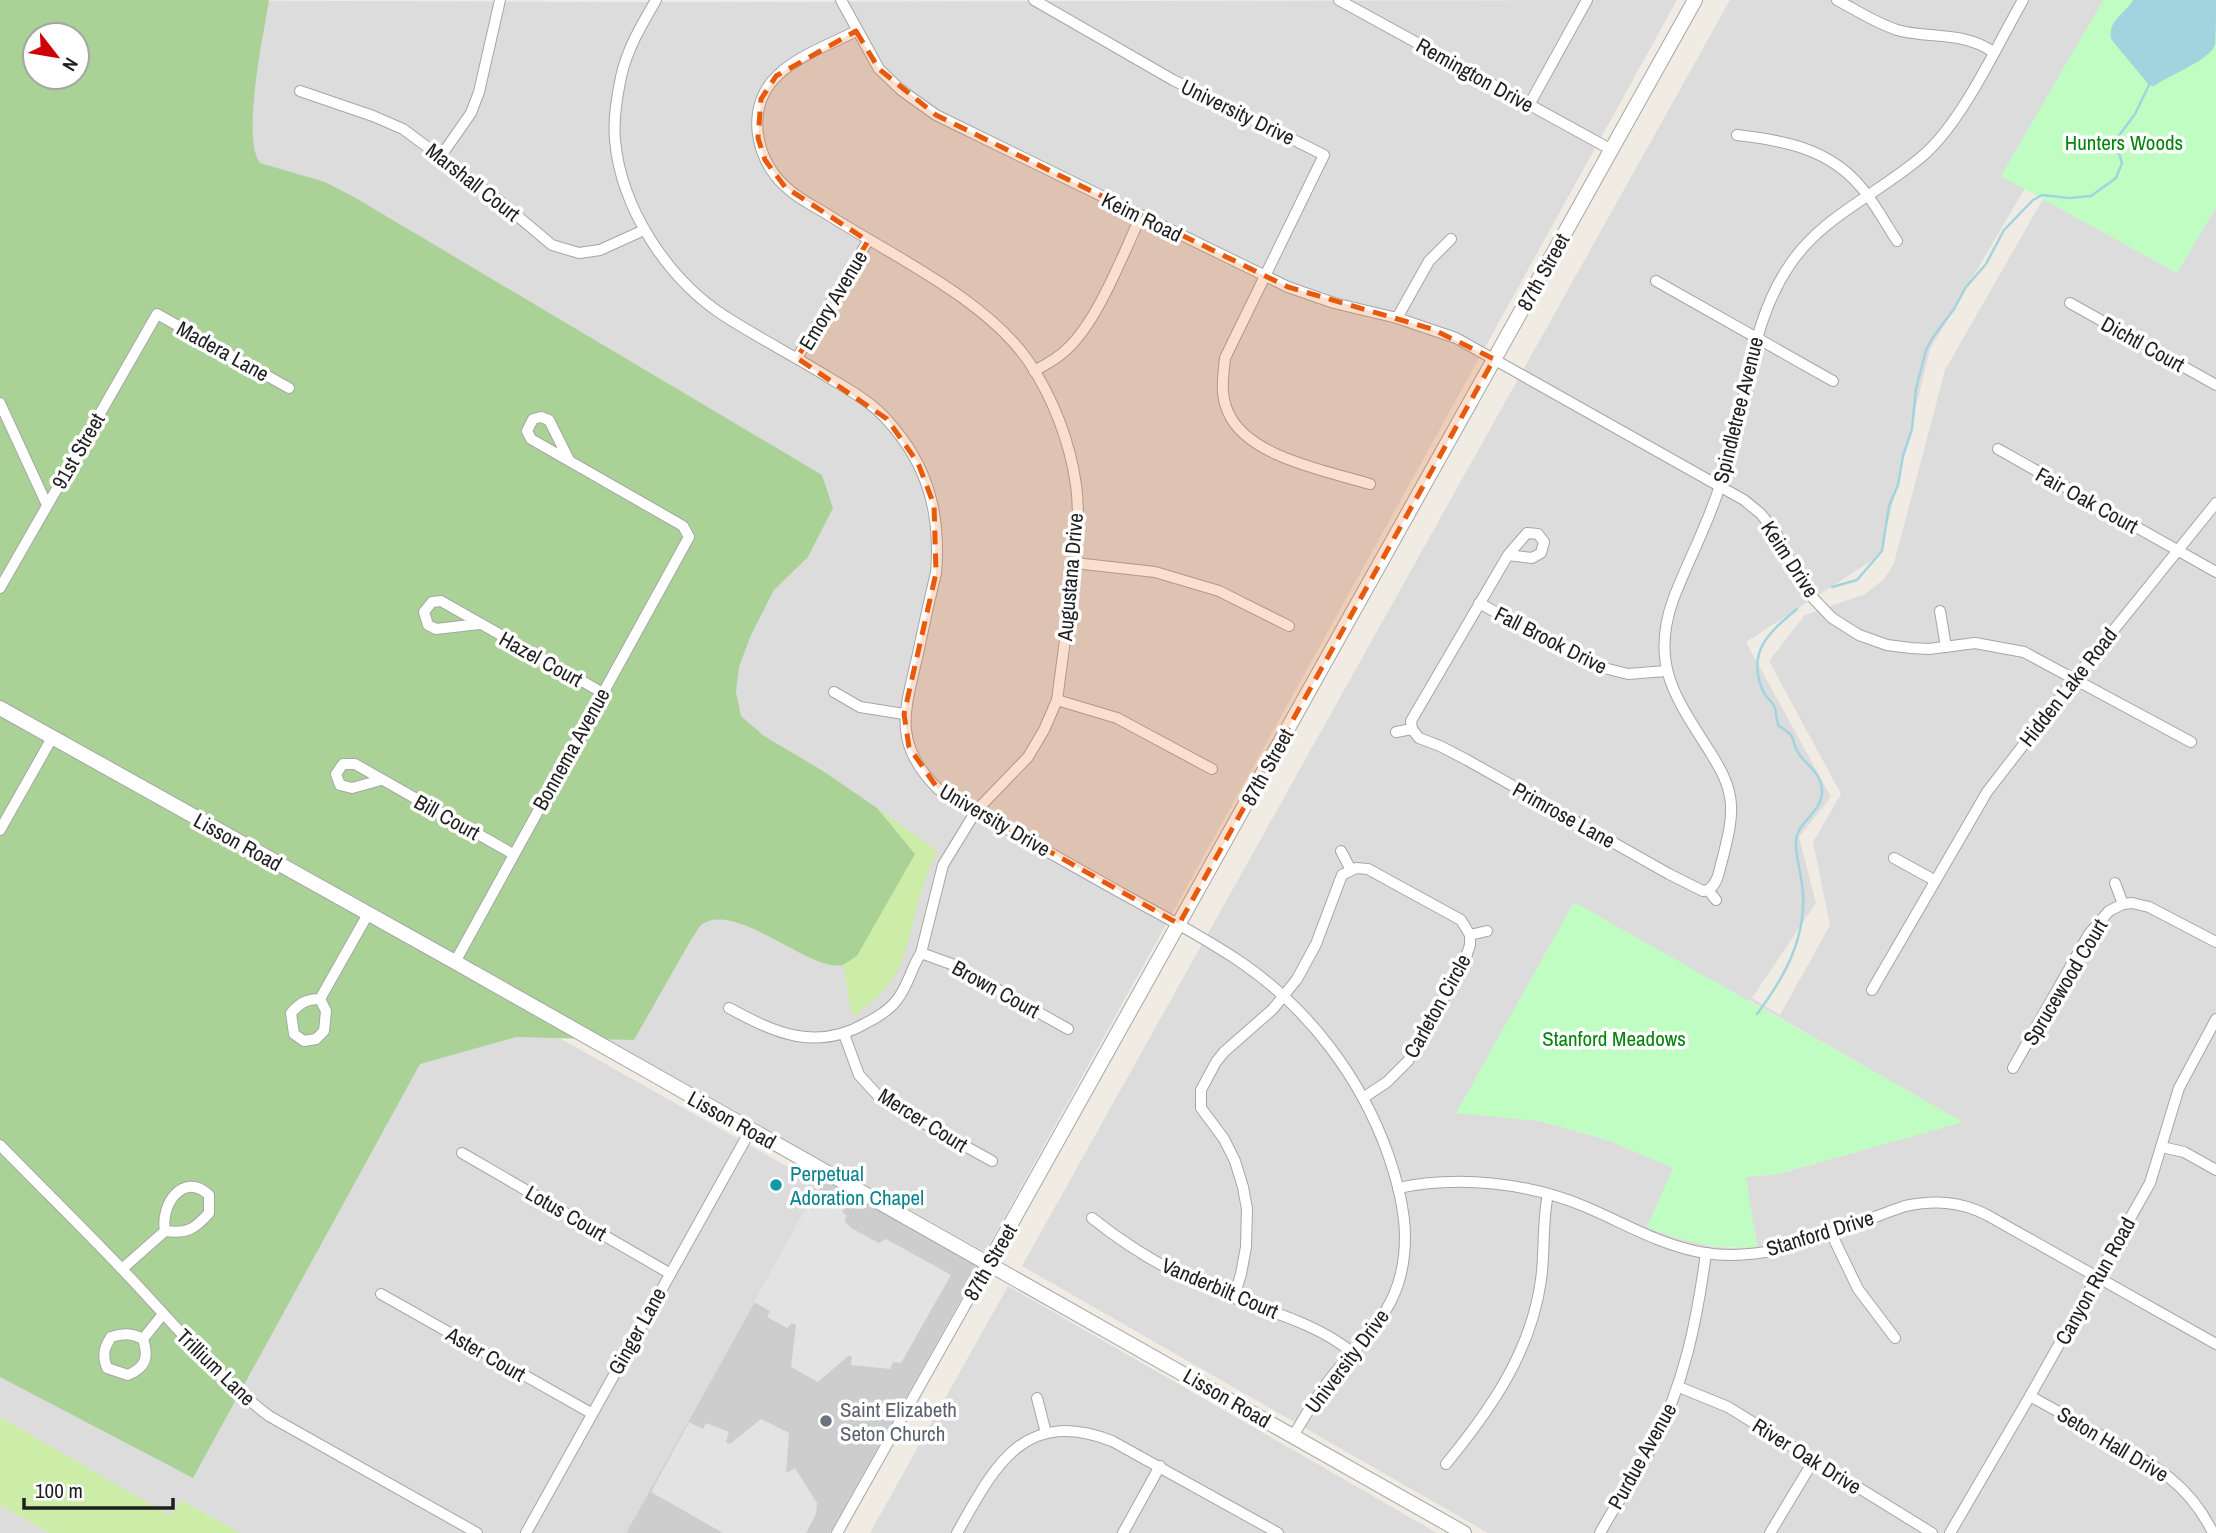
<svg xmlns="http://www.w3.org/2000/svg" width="2216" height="1533" font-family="'Archivo Narrow',sans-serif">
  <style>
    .residential { fill: #dddcdc; fill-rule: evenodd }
    .religious { fill: #cdcdcd }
    .grass { fill: #cceda7 }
    .forest { fill: #aad297; fill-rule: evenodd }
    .park { fill: #bffdc2 }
    .parking { fill: #e3e3e3 }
    .water { fill: #a2d4e0 }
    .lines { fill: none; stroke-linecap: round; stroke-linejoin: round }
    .stream { stroke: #a2d4e0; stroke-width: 2.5 }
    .minor-casing { stroke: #a6a6a6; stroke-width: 12 }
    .tertiary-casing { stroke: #a6a6a6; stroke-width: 16 }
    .minor { stroke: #fff; stroke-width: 10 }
    .tertiary { stroke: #fff; stroke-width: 14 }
    .marked { fill: #e8590c; fill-opacity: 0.2; stroke: #e8590c; stroke-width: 5; stroke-dasharray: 14 9; stroke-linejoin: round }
    .culture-dot { fill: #0f9aa8; stroke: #fff; stroke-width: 2.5 }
    .worship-dot { fill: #6b7280; stroke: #fff; stroke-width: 2.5 }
    .labels { text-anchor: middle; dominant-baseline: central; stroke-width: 7; stroke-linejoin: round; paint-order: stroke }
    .street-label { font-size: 21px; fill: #1f1f1f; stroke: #fff }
    .park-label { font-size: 21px; fill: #05840c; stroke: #fff }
    .culture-label { font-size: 21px; fill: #0d838f; stroke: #fff; text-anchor: start }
    .worship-label { font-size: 21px; fill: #5b616d; stroke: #fff; text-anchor: start }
  </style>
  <rect width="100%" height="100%" fill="#f0ece4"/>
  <!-- residential -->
  <g class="residential">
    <path d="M0,0l647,2 1030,-2 -692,1252 -511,-288 -10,20 356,201 -194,348h-386l-59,-33 -9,17 -172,-100zM35,35h42v42h-42z"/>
    <path d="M1730,0h384l-13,60 -171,289 -50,206 -134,87 85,155 -32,40 17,66 -64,95 28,17 50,-90 -17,-83 28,-48 -72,-133 36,-46 60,-21 19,-15 10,-16 51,-193 98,-171 134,74 39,-66v1326h-728l-466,-267zM1749,1000l213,122 -184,52 -33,3 12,69 -25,2 -23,-2 -62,-19 27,-59 -67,-28 -67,-19 -83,-9z"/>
    <polygon points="1008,1286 1437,1533 870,1533"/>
    <polygon points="0,1505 50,1533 0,1533"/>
  </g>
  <!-- religious -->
  <polygon class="religious" points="824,1178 980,1266 830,1533 626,1533"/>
  <!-- grass -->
  <g class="grass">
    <path d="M877,808l60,43c-6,13 -12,27 -16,41 -16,56 -14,91 -69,124l-9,-51 14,-9 58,-102z"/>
    <polygon points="0,1417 171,1516 181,1500 240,1533 50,1533 0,1505"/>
  </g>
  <!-- forest -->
  <path class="forest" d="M0,0h269c-5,33 -28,138 -9,163l65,19 29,15 468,278 11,33 -25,49 -34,33 -23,45 -12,32 -3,25 5,24 23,20 59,35 54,37 38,46 -58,102c-4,2 -10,7 -14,9 -33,8 -108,-66 -142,-40 -3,3 -6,10 -9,13l-58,102 -118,-3 -96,27 -227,414 -193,-101zM35,35h42v42h-42z"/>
  <!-- park -->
  <g class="park">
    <polygon points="2103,0 2216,0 2216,207 2177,273 2001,176"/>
    <path d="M1574,902l389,220 -185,52 -32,3 11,70c-40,2 -74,-4 -110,-20l26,-59 -66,-28 -67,-19 -84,-8z"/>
  </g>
  <!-- parking -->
  <g class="parking">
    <polygon points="817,1188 846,1205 842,1212 846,1215 845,1222 851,1228 879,1243 886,1239 951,1275 901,1363 893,1362 890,1369 851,1365 852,1357 849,1355 818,1382 791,1367 796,1325 792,1323 787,1328 767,1317 770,1311 754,1302"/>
    <polygon points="761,1419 789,1433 786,1473 795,1468 817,1503 816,1514 806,1533 723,1533 651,1492 689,1422 703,1429 706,1423 729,1432 726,1442 730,1444"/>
  </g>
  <!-- water -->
  <path class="water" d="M2133,0h83c0,13 0,34 -1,45 -8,17 -44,29 -61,41l-5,-1 -38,-46c-3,-19 14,-25 22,-39z"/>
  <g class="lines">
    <!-- stream -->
    <g class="stream">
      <polyline points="1832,587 1857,580 1882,551 1889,506 1898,485 1903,456 1912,429 1916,389 1926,350 1933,337 1954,309 1966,287 1986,264 2004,230 2033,200 2042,195 2069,198 2091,196 2116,178 2122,163 2115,141 2135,114 2149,85"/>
      <path d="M1757,1014c27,-36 49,-75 46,-121 -1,-17 -8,-37 -7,-53 1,-18 28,-29 26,-51 -2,-19 -19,-25 -26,-40 -2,-4 -2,-11 -6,-15 -3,-3 -8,-5 -12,-9 -2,-7 -1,-16 -5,-21 -4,-5 -7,-7 -10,-13 -17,-39 6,-59 34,-82"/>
    </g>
    <defs>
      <g id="minor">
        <path d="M656,0c-14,24 -29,49 -35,77 -4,19 -8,43 -6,63 6,68 52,138 108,175 34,22 71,41 105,62 21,13 44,25 60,44 40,44 53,93 48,152 -7,28 -13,57 -19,85 -13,55 -24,86 21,131 61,36 123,70 185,105 40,22 81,43 119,69 67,46 119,115 146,191 15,43 24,86 10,130 -12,37 -40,61 -64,90 -16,19 -28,41 -41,62"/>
        <polyline points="841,0 879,69 901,90 936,115 1288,287 1334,303 1397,318 1456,338 1744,500 1761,514 1776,533 1801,583 1813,598 1832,618 1859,635 1887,645 1911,648 1929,649 1975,643 2024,652 2191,742"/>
        <path d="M1034,0l139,80 151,75 -99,203c-2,19 -5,36 3,54 19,45 99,59 142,72"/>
        <polyline points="1339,0 1610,149"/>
        <path d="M1837,0c19,10 39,23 60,30 32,9 67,1 96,22"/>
        <polyline points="300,91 373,116 403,129 496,198 552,245 579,253 600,250 644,230"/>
        <polyline points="1529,105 1587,0"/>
        <path d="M1737,135c46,5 92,14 123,51 15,17 25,37 37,55"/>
        <polyline points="441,156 471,113 479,92 500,0"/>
        <polyline points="1656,281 1833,381"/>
        <polyline points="2070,303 2216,385"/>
        <polyline points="1397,318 1429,261 1451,239"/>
        <polyline points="797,358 868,241"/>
        <path d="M1034,371c11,-6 23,-12 32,-21 32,-29 56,-94 75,-134"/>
        <polyline points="0,403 47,505"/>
        <polyline points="1998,449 2216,572"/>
        <polyline points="1508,555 1527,533 1538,534 1544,542 1541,553 1532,558 1508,555 1411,721 1412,729 1419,738 1440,746 1467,760 1669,874 1703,891 1708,890 1716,900"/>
        <polyline points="1075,563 1155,572 1219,591 1289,626"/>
        <polyline points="0,588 157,314 289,388"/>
        <polyline points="1479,603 1592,665 1628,674 1666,671"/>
        <polyline points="1940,611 1946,647"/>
        <polyline points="479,624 436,629 428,625 424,612 432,602 441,601 603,693"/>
        <polyline points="834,692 860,707 904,714"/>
        <polyline points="1057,700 1117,718 1212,769"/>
        <polyline points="1396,732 1412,729"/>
        <polyline points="381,780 352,788 340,785 336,774 343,764 355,764 513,854"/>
        <polyline points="0,830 52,738"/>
        <polyline points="1341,851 1351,870"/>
        <polyline points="1894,858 1934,880"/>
        <polyline points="2115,883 2123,904"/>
        <path d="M1708,890c11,-7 11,-21 15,-33 4,-17 9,-34 8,-52 -1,-20 -11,-37 -21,-53 -34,-54 -60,-87 -37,-152 15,-40 36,-77 48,-118 9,-29 16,-58 23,-87 10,-46 18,-89 45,-129 34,-52 93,-73 138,-114 38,-36 69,-105 96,-152"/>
        <polyline points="1470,935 1487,931"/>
        <polyline points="921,953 954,965 1068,1029"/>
        <polyline points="455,962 689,537 683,526 531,439 527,431 533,419 541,417 549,420 569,460"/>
        <polyline points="1872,990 1987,792 2075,678 2216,503"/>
        <path d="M320,999c-14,0 -20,4 -29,14l3,21 10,7 12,-2 8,-8 2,-20 -6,-12 48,-85"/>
        <path d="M729,1008c46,25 87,44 137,15 10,-5 23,-13 30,-22 12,-14 15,-33 25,-48l22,-88 33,-54 52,-54 16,-27 13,-30c5,-35 9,-70 14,-105 4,-36 10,-74 5,-110 -6,-43 -23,-87 -47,-123 -42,-62 -136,-106 -199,-146 -14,-9 -32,-17 -44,-29 -32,-28 -41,-82 -8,-112 21,-20 53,-31 78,-44"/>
        <polyline points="844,1034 859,1075 882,1100 992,1161"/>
        <polyline points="2013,1068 2089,934 2109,911 2123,904 2132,903 2149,907 2216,942"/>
        <path d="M0,1145c40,41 81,81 121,123 48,50 93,106 148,148l208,117"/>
        <polyline points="2162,1147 2184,1152 2216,1170"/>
        <polyline points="462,1153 669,1273"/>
        <path d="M1398,1188c61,-13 131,-5 188,19 40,17 76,39 119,46 69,11 136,-25 200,-47 29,-6 55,-5 82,9l229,129"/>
        <path d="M1092,1218c36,29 76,53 119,71 49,21 100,30 142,64"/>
        <polyline points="1831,1233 1858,1289 1895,1338"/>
        <path d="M122,1269l43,-38c22,3 30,-2 44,-18v-18c-26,-24 -49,10 -44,36"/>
        <polyline points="381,1294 591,1413"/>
        <polyline points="1234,1297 1241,1274 1246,1247 1247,1209 1243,1187 1235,1161 1224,1139 1201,1108 1201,1090 1216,1062 1224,1052 1273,1009 1297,979 1316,944 1342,875 1356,868 1368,869 1461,920 1470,935 1470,945 1465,960 1408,1061 1387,1082 1363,1098"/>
        <path d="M143,1339c-12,-6 -19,-6 -32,-2 -7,11 -9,18 -4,31l21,7c18,-8 21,-17 15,-36l20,-25"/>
        <polyline points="1679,1387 1728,1407 1932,1533"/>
        <path d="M2030,1396c27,15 54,30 81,45 45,25 79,44 102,92"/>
        <polyline points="1037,1398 1046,1433"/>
        <path d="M1446,1464c45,-55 85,-112 95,-184 4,-28 1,-58 7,-86"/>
        <polyline points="526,1533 750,1131"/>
        <polyline points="837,1533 989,1263"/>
        <path d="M957,1533c38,-67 66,-126 155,-92l166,92"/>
        <polyline points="1123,1533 1160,1466"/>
        <path d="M1600,1533c16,-30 37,-58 53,-88 31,-61 44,-124 53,-192"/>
        <polyline points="1770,1533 1814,1460"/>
        <polyline points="1950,1533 2030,1396 2150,1183 2179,1088 2216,1019"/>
      </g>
      <g id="tertiary">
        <polyline points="0,708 455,962 1464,1533"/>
        <polyline points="989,1263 1695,0"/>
      </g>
    </defs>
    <!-- minor casing -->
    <use href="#minor" class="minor-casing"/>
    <!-- tertiary casing -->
    <use href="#tertiary" class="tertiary-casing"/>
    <!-- minor -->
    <use href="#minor" class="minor"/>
    <!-- tertiary -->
    <use href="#tertiary" class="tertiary"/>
  </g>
  <!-- marked area -->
  <path class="marked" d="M856,31l23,38 57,46 352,172 144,42 62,30 -315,565 -241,-135 -29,-42 -5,-33 32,-141 -2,-68 -16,-42 -31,-44 -90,-61 71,-117 -83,-54 -20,-27 -7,-22 3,-39 15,-23z"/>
  <!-- markers -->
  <circle class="culture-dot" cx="776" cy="1185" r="7"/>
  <circle class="worship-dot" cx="826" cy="1421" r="7"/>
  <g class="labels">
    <!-- street labels -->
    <g class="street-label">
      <text transform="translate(1475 75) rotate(29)">Remington Drive</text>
      <text transform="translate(1238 112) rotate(26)">University Drive</text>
      <text transform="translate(473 182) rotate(38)">Marshall Court</text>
      <text transform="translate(1142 217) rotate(26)">Keim Road</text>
      <text transform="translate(1543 272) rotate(-61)">87th Street</text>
      <text transform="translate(833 300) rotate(-59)">Emory Avenue</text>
      <text transform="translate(2143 344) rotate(29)">Dichtl Court</text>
      <text transform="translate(223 351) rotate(29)">Madera Lane</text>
      <text transform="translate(1738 410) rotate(-76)">Spindletree Avenue</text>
      <text transform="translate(78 451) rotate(-60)">91st Street</text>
      <text transform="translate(2087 500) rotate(29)">Fair Oak Court</text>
      <text transform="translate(1790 559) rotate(57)">Keim Drive</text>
      <text transform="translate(1070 577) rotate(-85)">Augustana Drive</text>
      <text transform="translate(1551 640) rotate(27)">Fall Brook Drive</text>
      <text transform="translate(541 659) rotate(29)">Hazel Court</text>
      <text transform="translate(2068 687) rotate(-52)">Hidden Lake Road</text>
      <text transform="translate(571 749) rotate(-61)">Bonnema Avenue</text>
      <text transform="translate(1267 767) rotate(-61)">87th Street</text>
      <text transform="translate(1564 815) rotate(29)">Primrose Lane</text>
      <text transform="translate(447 817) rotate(29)">Bill Court</text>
      <text transform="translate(995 820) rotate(30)">University Drive</text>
      <text transform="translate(238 842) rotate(29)">Lisson Road</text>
      <text transform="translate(2065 982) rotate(-59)">Sprucewood Court</text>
      <text transform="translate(996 989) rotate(29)">Brown Court</text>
      <text transform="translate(1437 1006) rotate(-61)">Carleton Circle</text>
      <text transform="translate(732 1120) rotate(29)">Lisson Road</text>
      <text transform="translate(923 1120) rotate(32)">Mercer Court</text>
      <text transform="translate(566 1213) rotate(30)">Lotus Court</text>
      <text transform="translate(1820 1233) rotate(-17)">Stanford Drive</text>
      <text transform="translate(990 1262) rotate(-60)">87th Street</text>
      <text transform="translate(2095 1281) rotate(-61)">Canyon Run Road</text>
      <text transform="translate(1220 1288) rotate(23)">Vanderbilt Court</text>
      <text transform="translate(637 1331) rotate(-61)">Ginger Lane</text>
      <text transform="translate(486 1354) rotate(30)">Aster Court</text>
      <text transform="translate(1347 1361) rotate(-53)">University Drive</text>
      <text transform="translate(216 1367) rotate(44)">Trillium Lane</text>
      <text transform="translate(1227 1398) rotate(30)">Lisson Road</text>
      <text transform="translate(2113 1444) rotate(31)">Seton Hall Drive</text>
      <text transform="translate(1642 1456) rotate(-61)">Purdue Avenue</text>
      <text transform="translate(1807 1456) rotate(32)">River Oak Drive</text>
    </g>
    <!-- park labels -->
    <g class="park-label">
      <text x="2124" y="142">Hunters Woods</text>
      <text x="1614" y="1038">Stanford Meadows</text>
    </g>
    <!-- culture labels -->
    <g class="culture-label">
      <text x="790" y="1173">Perpetual<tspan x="790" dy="24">Adoration Chapel</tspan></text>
    </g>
    <!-- worship labels -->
    <g class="worship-label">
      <text x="840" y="1409">Saint Elizabeth<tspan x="840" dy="24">Seton Church</tspan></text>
    </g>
  </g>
  <!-- north arrow -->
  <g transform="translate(56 56) rotate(121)"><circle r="33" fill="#ffffff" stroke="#a5a5a5" stroke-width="2"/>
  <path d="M0-5L12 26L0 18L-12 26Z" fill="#ce0007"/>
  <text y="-10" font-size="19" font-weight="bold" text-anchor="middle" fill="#1f1f1f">N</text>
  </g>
  <!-- scale -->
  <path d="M24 1498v10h149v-10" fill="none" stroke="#1f1f1f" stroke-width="3.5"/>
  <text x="35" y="1498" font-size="21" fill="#1f1f1f" stroke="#ffffff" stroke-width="5" paint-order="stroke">100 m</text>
</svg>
